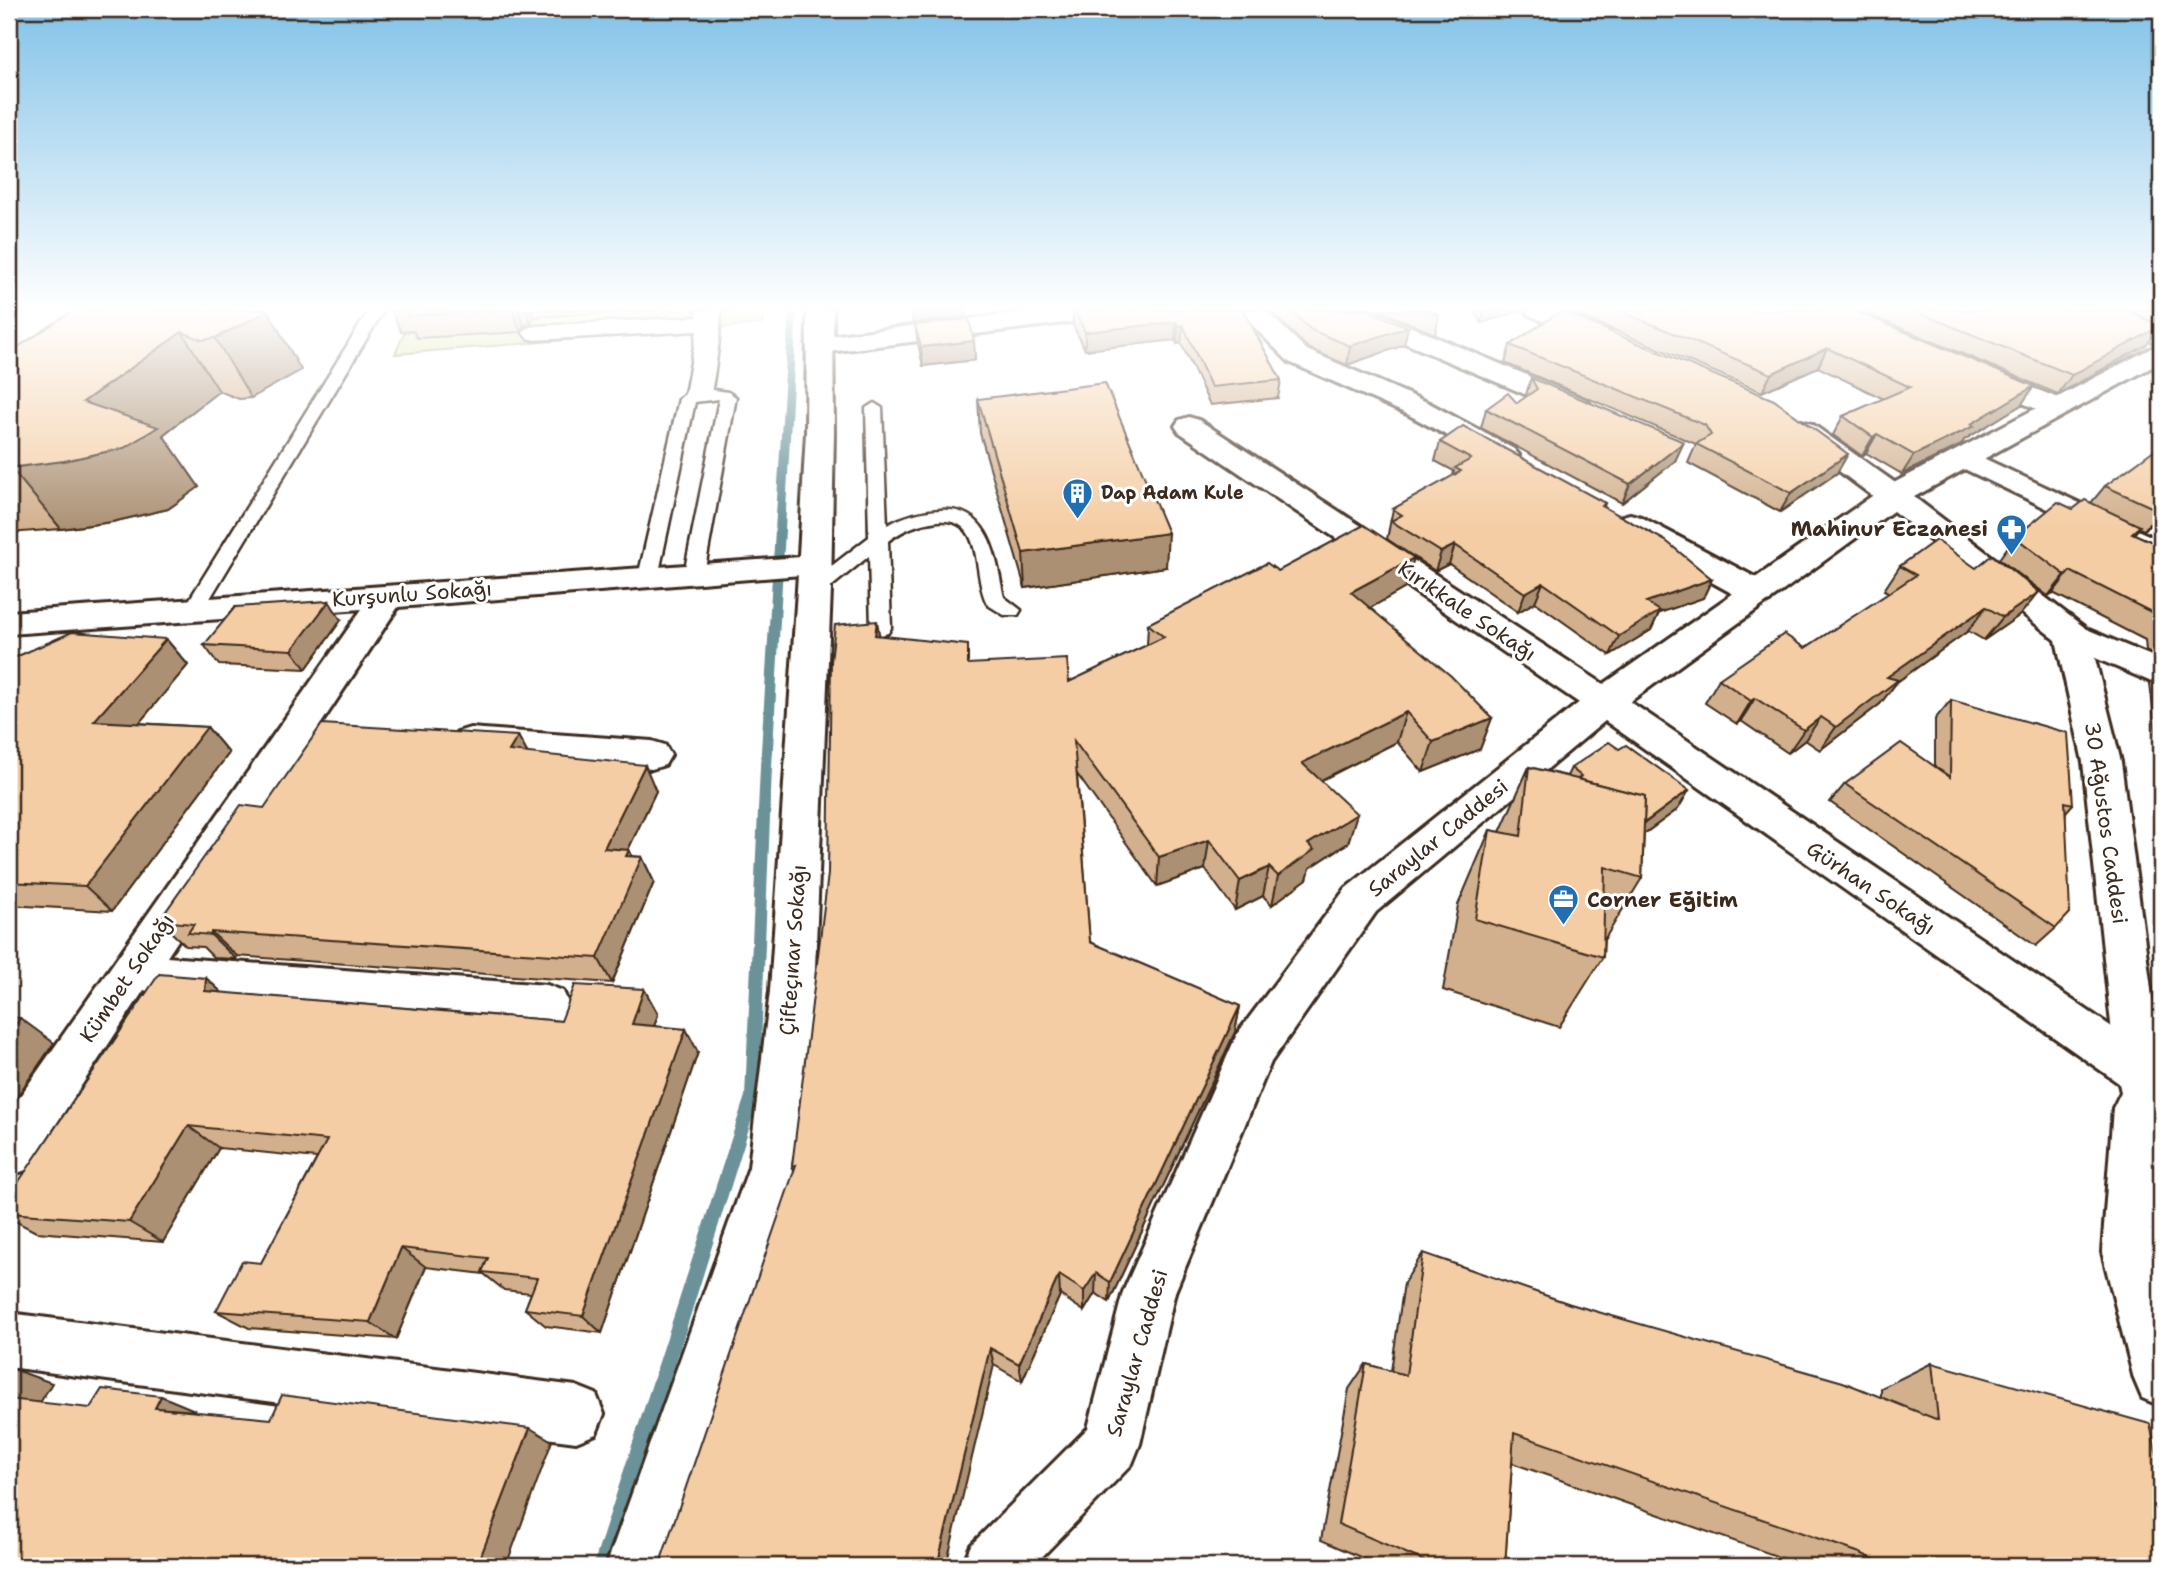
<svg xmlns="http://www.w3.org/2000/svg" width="2170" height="1575" font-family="'Shantell Sans',sans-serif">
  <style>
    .green { fill: #d0db8e; stroke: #868256; stroke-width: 2 }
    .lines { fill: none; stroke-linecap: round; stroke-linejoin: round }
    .stream { fill: #6a9298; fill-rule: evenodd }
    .service-casing { stroke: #3b2a1e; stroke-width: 5 }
    .pedestrian-casing { stroke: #3b2a1e; stroke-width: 5 }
    .minor-casing { stroke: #3b2a1e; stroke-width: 6 }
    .tertiary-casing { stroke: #3b2a1e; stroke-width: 6 }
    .service { fill: #fff; fill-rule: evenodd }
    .pedestrian { fill: #fff; fill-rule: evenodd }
    .minor { fill: #fff; fill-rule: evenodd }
    .tertiary { fill: #fff; fill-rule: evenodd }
    .wall { fill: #d2b08d; stroke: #3b2a1e; stroke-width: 2 }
    .shaded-wall { fill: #ab9073; stroke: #3b2a1e; stroke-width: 2 }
    .building { fill: #f4cda4; stroke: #3b2a1e; stroke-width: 2 }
    .labels { text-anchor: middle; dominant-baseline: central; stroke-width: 6; stroke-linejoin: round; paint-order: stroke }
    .far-poi-label { font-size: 18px; font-weight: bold; fill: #3b2a1e; stroke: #fff; text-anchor: start }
    .poi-label { font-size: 21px; font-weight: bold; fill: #3b2a1e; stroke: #fff; text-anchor: end }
    .street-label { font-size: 21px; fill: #3b2a1e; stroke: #fff }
  </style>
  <rect width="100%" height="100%" fill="#fff"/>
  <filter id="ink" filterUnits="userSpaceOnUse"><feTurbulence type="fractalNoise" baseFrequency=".0143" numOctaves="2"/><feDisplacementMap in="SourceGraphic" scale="14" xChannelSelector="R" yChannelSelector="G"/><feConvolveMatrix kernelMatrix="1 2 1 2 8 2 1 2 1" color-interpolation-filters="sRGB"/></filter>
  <g filter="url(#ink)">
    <!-- green -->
    <polygon class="green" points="414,310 765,310 762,324 395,354"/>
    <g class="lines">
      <!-- stream -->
      <polygon class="stream" points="789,310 797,310 772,767 759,1096 612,1566 593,1566 745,1096 760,767"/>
      <defs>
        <g id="service">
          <polygon points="369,310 384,310 200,615 186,615 183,610"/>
          <polygon points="707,389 728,392 736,397 704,574 694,580 684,574 719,399 695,402 658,577 655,581 641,581 638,577 679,399 686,393"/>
          <path d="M874,403l8,5 5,117c17,-9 34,-14 53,-15 51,-4 56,49 64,87l17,13 -3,5h-14l-16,-10c-17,-28 -1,-88 -50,-84 -20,2 -35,9 -50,20l3,87 -3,5 -7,2 -10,-7 -2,-72 -48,39h-14l-3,-5 3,-5 62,-48 -3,-129z"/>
        </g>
        <path id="pedestrian" d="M697,310h24c-1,29 -5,56 -10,84l-4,5h-18l-4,-5 12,-63 -162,9 -8,-2 -4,-5 4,-5 8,-2 162,-9z"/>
        <g id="minor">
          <polygon points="1040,310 1117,310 1113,315 1104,318 821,353 812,351 808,345 812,339 821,337"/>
          <polygon points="1237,310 1265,310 1307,350 1429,403 1514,449 1519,455 1514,461 1504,464 1494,461 1409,415 1289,362"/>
          <polygon points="1335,310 1371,310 1587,400 1591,406 1587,412 1577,414 1567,412 1339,315"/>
          <polygon points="1525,310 1560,310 1610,331 1614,337 1610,343 1592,343 1529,315"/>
          <polygon points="2086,310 2121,310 2161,328 2161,345 2090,315"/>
          <polygon points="1980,367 2066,401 2070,407 2066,413 2056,415 2046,413 1970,381 1966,375 1970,369"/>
          <polygon points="1189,417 1199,420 1617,693 2155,1056 2161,1069 2155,1086 2139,1092 2123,1086 1591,711 1179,432 1175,426 1179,420"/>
          <polygon points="1802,421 1812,424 1904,489 1908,496 1904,503 1893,505 1882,503 1792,436 1788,430 1792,424"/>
          <polygon points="1966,450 2161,541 2161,563 1956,465 1951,459 1956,453"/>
          <polygon points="1630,514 1641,517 1770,585 1775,593 1770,601 1758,604 1746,601 1619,531 1614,524 1619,517"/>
          <polygon points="816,556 827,559 832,566 827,573 398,607 167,957 547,985 563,991 569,1005 563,1019 547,1025 155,994 144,990 26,1170 9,1176 9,1112 362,609 9,634 9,612"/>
          <polygon points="2072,623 2161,660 2161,686 2060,643 2055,635 2060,627"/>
          <polygon points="470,728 652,741 665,745 671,755 665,765 652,769 470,756 457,752 451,742 457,732"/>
          <polygon points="9,1313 576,1386 596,1394 604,1414 596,1434 576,1442 9,1367"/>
        </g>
        <g id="tertiary">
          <polygon points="807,310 833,310 834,432 831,590 814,991 797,1167 666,1566 606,1566 749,1167 770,991 797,590 806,432"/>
          <polygon points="2161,343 2161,362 1914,497 2084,627 2089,635 2121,762 2161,1064 2161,1182 2157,1181 2154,1252 2161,1280 2161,1406 2142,1398 2134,1379 2102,1252 2113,1108 2121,1092 2116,1071 2083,762 2056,640 1893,511 1617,711 1376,912 1271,1062 1175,1292 1140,1444 1132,1464 1033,1566 962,1566 971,1545 1088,1428 1123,1292 1237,1034 1346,888 1591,693 1882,489"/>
        </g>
      </defs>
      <!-- service casing -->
      <use href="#service" class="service-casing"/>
      <!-- pedestrian casing -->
      <use href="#pedestrian" class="pedestrian-casing"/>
      <!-- minor casing -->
      <use href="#minor" class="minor-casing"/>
      <!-- tertiary casing -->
      <use href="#tertiary" class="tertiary-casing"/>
      <!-- service -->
      <use href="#service" class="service"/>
      <!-- pedestrian -->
      <use href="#pedestrian" class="pedestrian"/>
      <!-- minor -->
      <use href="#minor" class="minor"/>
      <!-- tertiary -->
      <use href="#tertiary" class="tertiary"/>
    </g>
    <!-- wall -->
    <g class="wall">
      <polygon points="391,310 660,310 533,317 531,324 524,325 521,332 417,338 413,331 401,332"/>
      <polygon points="1073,310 1243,310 1281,380 1278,398 1210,405 1181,343 1177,344 1175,340 1085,350 1073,325"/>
      <polygon points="1269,310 1367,310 1404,345 1347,365 1308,348"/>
      <polygon points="1378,310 1434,310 1439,316 1435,334"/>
      <polygon points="1473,310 1523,310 1481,323"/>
      <polygon points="1578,310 1853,310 2034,386 2021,405 1964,440 1961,445 1902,474 1866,453 1862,456 1833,435 1843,416 1884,399 1818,367 1762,392 1576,314"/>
      <polygon points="1858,310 2126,310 2146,345 2058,394"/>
      <polygon points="2128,310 2161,310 2161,325"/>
      <polygon points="268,311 301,370 251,398 239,399 219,391 163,435 199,487 168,509 112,522 61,529 9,533 9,353"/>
      <polygon points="915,325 974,341 975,360 923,366 918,344"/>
      <polygon points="1510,345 1837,473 1780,512 1688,463 1696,444 1505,363"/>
      <polygon points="1531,378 1675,461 1622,503 1481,428 1486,409 1517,403 1525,398"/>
      <polygon points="978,399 1166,567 1025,588 980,433"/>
      <polygon points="1440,442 1605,503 1604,507 1712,579 1703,598 1659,613 1651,630 1610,655 1535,602 1518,612 1449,564 1435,571 1387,539 1393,509 1453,476 1454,471 1435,461"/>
      <polygon points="2161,453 2161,516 2144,530 2139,528 2134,534 2161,546 2161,659 2146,651 2145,640 2053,593 2048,596 1999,559 2015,537 2073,509 2091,503 2105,486"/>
      <polygon points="1900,566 2020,615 1984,640 1968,631 1897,682 1880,704 1820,750 1805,740 1788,753 1741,721 1737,724 1705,703 1719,679 1805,648 1890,593 1884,590"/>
      <polygon points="1278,571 1405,588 1370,608 1492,718 1480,749 1423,772 1397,742 1320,781 1348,843 1310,868 1307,879 1272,905 1263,896 1235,910 1205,869 1157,886 1077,774 1090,942 1240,1006 1235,1032 1109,1302 1095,1293 1084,1311 1060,1295 1022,1381 994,1365 794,1170 792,1166 879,636 970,664 1069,682 1147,645 1148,624"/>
      <polygon points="341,620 306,669 219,665 204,645"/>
      <polygon points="166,639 188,665 138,723 207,727 229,753 112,911 9,905 9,660"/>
      <polygon points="2161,673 2161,751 2158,751 2150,684"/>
      <polygon points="1951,700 2073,804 2066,812 2056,928 2036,946 1830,802 1845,784 1935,766 1935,719"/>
      <polygon points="518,736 527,753 656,791 628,850 632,856 642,857 654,882 612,983 237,956 236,959 214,958 203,947 186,946 159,921 264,808"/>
      <polygon points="1619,749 1689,790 1678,809 1644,834 1642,878 1604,940 1603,957 1559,1027 1443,990 1458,905 1490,830 1500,832 1529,767 1567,776 1571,768"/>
      <polygon points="206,978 222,993 561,1021 644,989 658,1014 654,1026 698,1052 602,1333 546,1326 525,1309 531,1293 504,1290 484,1274 426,1267 396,1339 249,1328 216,1311 261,1263 317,1158 219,1148 163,1242 36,1232 9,1218 9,1196"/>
      <polygon points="1423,1253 1570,1304 1881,1398 1881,1388 1932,1363 2161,1566 1805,1566 1512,1463 1505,1566 1381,1566 1321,1540 1349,1389 1366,1364 1391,1371 1404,1283"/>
    </g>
    <!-- shaded-wall -->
    <g class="shaded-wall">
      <polygon points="512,310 518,310 524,325 521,332"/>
      <polygon points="525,310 531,310 533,317 531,324"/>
      <polygon points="911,310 965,310 966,317 913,323"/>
      <polygon points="1484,310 1523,310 1481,323"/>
      <polygon points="268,311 301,370 251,398 215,338"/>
      <polygon points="1176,322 1175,340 1085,350 1085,332"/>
      <polygon points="1183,325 1181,343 1177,344 1178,326"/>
      <polygon points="2160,326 2146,345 2058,394 2072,375"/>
      <polygon points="1408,327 1404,345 1347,365 1350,346"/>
      <polygon points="182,332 219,391 163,435 199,487 168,509 112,522 61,529 11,468 83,402"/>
      <polygon points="974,341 975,360 923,366 921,347"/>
      <polygon points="1827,348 1818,367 1762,392 1771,374"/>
      <polygon points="2034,386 2021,405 1964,440 1961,445 1902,474 1914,455 1971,424"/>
      <polygon points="1877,434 1866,453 1862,456 1873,437"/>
      <polygon points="1684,442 1675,461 1622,503 1630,484"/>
      <polygon points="1848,454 1837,473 1780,512 1791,493"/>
      <polygon points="2161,510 2161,516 2144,530"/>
      <polygon points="1168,533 1166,567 1025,588 1023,553"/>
      <polygon points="1455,545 1449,564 1435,571 1441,552"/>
      <polygon points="1414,558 1405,588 1344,623 1351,592"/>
      <polygon points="2070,571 2053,593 2048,596 2065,575"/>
      <polygon points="1712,579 1703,598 1659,613 1651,630 1610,655 1619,636 1646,602"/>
      <polygon points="1543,583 1535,602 1518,612 1525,593"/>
      <polygon points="2039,592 2020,615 1984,640 2003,617"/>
      <polygon points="329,601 341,620 306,669 292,650"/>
      <polygon points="1986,607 1968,631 1897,682 1880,704 1820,750 1836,727 1887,677"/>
      <polygon points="877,621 882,651 875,635"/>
      <polygon points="166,639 188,665 119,747 94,721"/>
      <polygon points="1755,698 1741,721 1737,724 1751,701"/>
      <polygon points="1406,712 1397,742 1295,793 1302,763"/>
      <polygon points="1821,717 1805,740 1788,753 1804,730"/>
      <polygon points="1492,718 1480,749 1423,772 1433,742"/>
      <polygon points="207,727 229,753 112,911 85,886"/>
      <polygon points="518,736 533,763 509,751"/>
      <polygon points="645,765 656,791 617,873 604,848"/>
      <polygon points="1689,790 1678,809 1626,847 1637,829"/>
      <polygon points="1357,814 1348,843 1310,868 1307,879 1272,905 1278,876 1308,844"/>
      <polygon points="1209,840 1205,869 1157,886 1159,857"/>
      <polygon points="629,850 637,867 642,857 654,882 612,983 598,958 626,856"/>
      <polygon points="1269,867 1263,896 1235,910 1240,881"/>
      <polygon points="211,932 237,956 236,959 211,935"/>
      <polygon points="206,978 233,1003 205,991"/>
      <polygon points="644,989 658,1014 647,1048 632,1024"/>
      <polygon points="1240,1006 1235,1032 1109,1302 1110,1282"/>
      <polygon points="20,1018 54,1043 9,1108 9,1034"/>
      <polygon points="686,1029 698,1052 602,1333 583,1316"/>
      <polygon points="188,1126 219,1148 163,1242 129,1222"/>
      <polygon points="401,1248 426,1267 396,1339 370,1322"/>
      <polygon points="1096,1273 1095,1293 1084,1311 1084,1291"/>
      <polygon points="1059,1275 1060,1295 1022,1381 1019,1364"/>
      <polygon points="990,1348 994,1365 946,1566 937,1566"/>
      <polygon points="10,1368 52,1383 35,1411 9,1402 9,1370"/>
      <polygon points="161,1396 197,1411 155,1408"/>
      <polygon points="530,1428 552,1441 506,1566 477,1566"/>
    </g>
    <!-- building -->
    <g class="building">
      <polygon points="74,310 267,310 268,311 215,338 202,340 182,332 83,402 158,427 124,448 64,461 9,468 9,353"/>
      <polygon points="409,310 504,310 406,316"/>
      <polygon points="1074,310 1243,310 1281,380 1211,387 1183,325 1178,326 1176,322 1085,332"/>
      <polygon points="1290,310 1367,310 1408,327 1350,346 1311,330"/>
      <polygon points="1425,310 1434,310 1439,316"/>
      <polygon points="1618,310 1853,310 2034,386 1971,424 1974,426 1914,455 1877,434 1873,437 1843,416 1910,387 1827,348 1771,374"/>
      <polygon points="1912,310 2126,310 2160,326 2072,375"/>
      <polygon points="1561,311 1774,400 1848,454 1791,493 1696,444 1711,435 1705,425 1510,345"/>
      <polygon points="969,319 974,341 921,347 915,325"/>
      <polygon points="1531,378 1684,442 1630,484 1486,409 1508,393 1517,403 1537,389"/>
      <polygon points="1105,383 1168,533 1023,553 978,399"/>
      <polygon points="1463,426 1605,503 1602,506 1666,541 1712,579 1646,602 1660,611 1619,636 1543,583 1525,593 1455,545 1441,552 1391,521 1402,515 1393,509 1461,471 1455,468 1471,459 1440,442"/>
      <polygon points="2154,450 2161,453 2161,510 2160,511 2105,486"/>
      <polygon points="2085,500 2140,526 2132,533 2161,546 2161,617 2070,571 2065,575 2015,537 2058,502 2073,509"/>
      <polygon points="1364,525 1414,558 1351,592 1451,676 1492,718 1433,742 1406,712 1302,763 1357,814 1308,844 1314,850 1278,876 1269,867 1240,881 1209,840 1159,857 1074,741 1090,942 1240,1006 1110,1282 1096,1273 1084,1291 1059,1275 1019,1364 990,1348 937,1566 659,1566 796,1165 792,1166 828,874 831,662 835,625 877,621 875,635 968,645 968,664 1067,659 1069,682 1164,637 1148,624 1267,563 1278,571"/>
      <polygon points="1936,540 1976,568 1992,555 2039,592 2003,617 1986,607 1887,677 1898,680 1836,727 1821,717 1804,730 1755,698 1751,701 1719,679 1784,634 1805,648 1916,575 1900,566"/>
      <polygon points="329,601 292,650 204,645 235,607"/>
      <polygon points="72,632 166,639 94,721 207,727 85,886 9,882 9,660"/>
      <polygon points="1951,700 2068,733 2073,804 2065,802 2070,913 2056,928 1845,784 1901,743 1950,777"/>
      <polygon points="322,724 518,736 509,751 645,765 604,848 629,850 626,856 642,857 598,958 211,932 211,935 188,933 194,924 159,921 241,805 264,808"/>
      <polygon points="1609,742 1619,749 1626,745 1689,790 1644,823 1645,796 1578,779 1581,776 1571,768"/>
      <polygon points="1529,767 1645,796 1642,878 1605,867 1603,957 1475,919 1490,830 1521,836"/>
      <polygon points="159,974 206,978 205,991 561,1021 575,985 644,989 632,1024 686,1029 583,1316 525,1309 537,1278 482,1272 488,1258 401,1248 370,1322 216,1311 242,1261 261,1263 327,1140 188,1126 129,1222 9,1213 9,1196"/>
      <polygon points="9,1017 20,1018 9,1034"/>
      <polygon points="1423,1253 1570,1304 1843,1382 1938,1420 1932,1363 2150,1424 2161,1473 2161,1566 1889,1566 1860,1553 1514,1433 1505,1566 1436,1566 1338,1524 1366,1364 1406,1375"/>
      <polygon points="102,1389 161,1396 155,1408 271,1419 282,1395 530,1428 477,1566 9,1566 9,1399 90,1408"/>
    </g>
  </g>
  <!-- sky -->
  <linearGradient id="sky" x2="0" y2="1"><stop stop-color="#82c2e8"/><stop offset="0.58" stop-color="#fff"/><stop offset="1" stop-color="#fff" stop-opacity="0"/></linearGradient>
  <rect width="2170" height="531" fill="url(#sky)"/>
  <!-- icons -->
  <defs>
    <symbol id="building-pin" viewBox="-11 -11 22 30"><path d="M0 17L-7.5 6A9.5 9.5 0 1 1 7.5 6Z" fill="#1f6fb2" stroke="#fff"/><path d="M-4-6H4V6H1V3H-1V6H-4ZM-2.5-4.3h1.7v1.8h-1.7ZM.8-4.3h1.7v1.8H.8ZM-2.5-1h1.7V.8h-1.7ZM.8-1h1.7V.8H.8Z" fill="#fff"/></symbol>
    <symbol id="pharmacy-pin" viewBox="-11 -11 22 30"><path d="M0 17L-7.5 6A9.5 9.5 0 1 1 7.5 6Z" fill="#1f6fb2" stroke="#fff"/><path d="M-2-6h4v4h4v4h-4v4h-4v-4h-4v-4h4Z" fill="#fff"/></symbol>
    <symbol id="office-pin" viewBox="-11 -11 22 30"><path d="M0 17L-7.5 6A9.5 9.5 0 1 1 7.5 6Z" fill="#1f6fb2" stroke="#fff"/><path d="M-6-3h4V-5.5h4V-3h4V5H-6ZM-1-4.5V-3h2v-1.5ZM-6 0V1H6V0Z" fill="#fff"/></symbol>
  </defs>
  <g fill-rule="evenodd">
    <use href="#building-pin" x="1060" y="476" width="35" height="47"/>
    <use href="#pharmacy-pin" x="1994" y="512" width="35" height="47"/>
    <use href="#office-pin" x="1546" y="882" width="35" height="47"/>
  </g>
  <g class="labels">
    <!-- far-poi labels -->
    <g class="far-poi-label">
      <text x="1101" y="493">Dap Adam Kule</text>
    </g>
    <!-- poi labels -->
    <g class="poi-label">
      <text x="1988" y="529">Mahinur Eczanesi</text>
      <text x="1587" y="900" text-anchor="start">Corner Eğitim</text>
    </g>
    <!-- street labels -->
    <g class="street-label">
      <text transform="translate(412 594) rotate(-4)">Kurşunlu Sokağı</text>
      <text transform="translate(1467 611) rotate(34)">Kırıkkale Sokağı</text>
      <text transform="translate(2106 823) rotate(82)">30 Ağustos Caddesi</text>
      <text transform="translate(1438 838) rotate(-39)">Saraylar Caddesi</text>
      <text transform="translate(1871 888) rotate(34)">Gürhan Sokağı</text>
      <text transform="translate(793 950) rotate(-86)">Çifteçınar Sokağı</text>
      <text transform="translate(127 978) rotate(-56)">Kümbet Sokağı</text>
      <text transform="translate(1137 1353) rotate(-74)">Saraylar Caddesi</text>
    </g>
  </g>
  <!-- margin -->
  <rect width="2170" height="1575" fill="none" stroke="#fff" stroke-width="35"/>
  <rect x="18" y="18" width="2135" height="1540" fill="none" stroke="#3b2a1e" stroke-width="2.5" filter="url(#ink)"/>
</svg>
